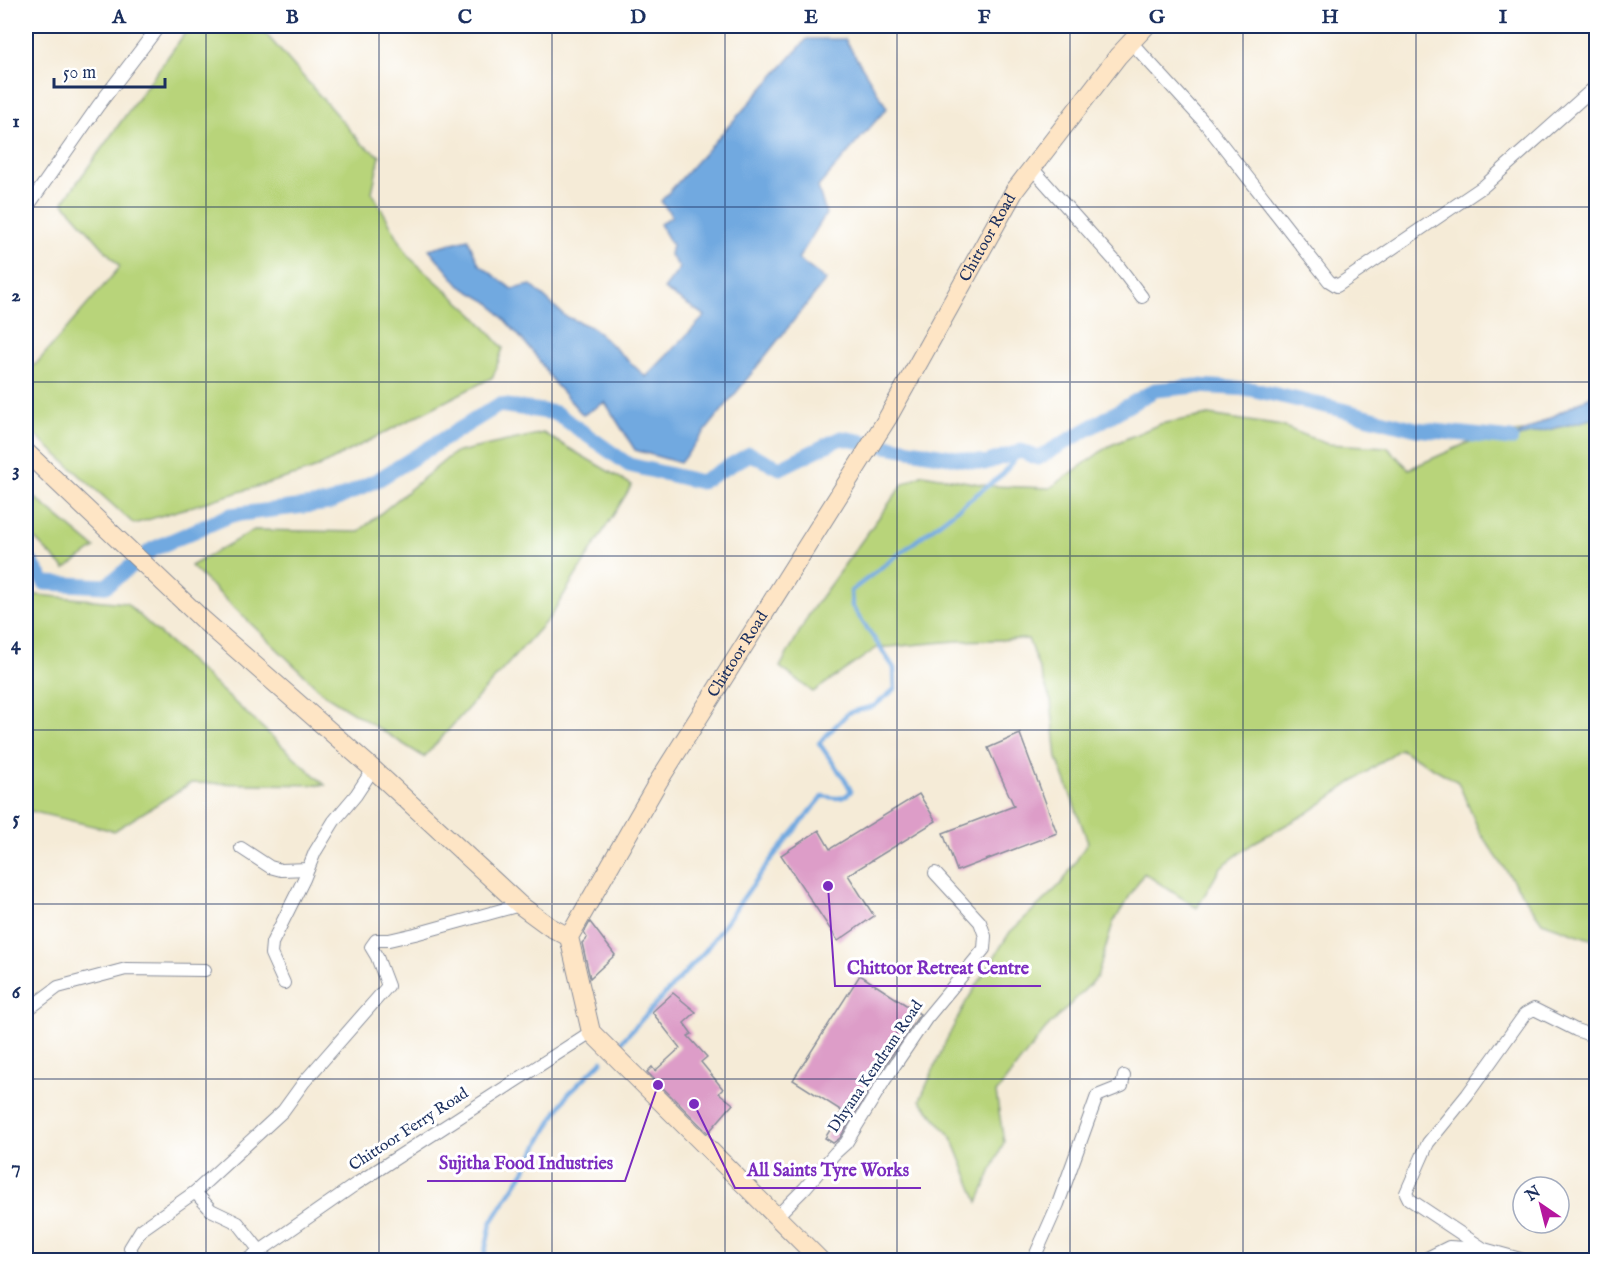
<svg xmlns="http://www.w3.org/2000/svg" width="1622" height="1286" font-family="'IM FELL English',serif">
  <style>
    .green { fill: #b8d47a; stroke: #6a826c; stroke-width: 1.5 }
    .water { fill: #71a9e0; stroke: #466c9f; stroke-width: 1.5 }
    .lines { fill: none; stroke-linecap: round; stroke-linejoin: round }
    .stream { stroke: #71a9e0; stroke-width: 4.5 }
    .canal { stroke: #71a9e0; stroke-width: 15 }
    .building { fill: #dd9dc8 }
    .minor-casing { stroke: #888d9a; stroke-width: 14 }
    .secondary-casing { stroke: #888d9a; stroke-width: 20 }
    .minor { stroke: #fff; stroke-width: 12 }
    .secondary { stroke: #fee5c5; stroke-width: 18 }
    .grid { fill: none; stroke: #1b2f5e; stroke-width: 1.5; stroke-opacity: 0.55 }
    .labels { text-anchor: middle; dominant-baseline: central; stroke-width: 6; stroke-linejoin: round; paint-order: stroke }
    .street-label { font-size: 16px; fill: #1b2f5e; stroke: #fff }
    .leader { fill: none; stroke: #7b2cbf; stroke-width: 2 }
    .callout-dot { fill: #7b2cbf; stroke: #fff; stroke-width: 2 }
    .callout-label { font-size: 18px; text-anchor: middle; font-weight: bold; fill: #7b2cbf; stroke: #fff; stroke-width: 6; stroke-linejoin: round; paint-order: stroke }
    .neatline { fill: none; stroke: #1b2f5e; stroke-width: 2 }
    .grid-label { font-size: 20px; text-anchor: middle; font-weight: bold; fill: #1b2f5e }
  </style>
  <rect width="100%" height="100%" fill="#fff"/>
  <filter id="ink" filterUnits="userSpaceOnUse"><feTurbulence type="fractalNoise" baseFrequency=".0167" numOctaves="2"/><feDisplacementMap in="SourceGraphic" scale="12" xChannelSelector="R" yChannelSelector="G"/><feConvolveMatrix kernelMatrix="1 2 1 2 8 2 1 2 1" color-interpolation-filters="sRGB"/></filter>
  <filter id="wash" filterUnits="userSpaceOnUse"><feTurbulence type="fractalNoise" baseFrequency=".008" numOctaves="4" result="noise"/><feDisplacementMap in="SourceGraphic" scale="24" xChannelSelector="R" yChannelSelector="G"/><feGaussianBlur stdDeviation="1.35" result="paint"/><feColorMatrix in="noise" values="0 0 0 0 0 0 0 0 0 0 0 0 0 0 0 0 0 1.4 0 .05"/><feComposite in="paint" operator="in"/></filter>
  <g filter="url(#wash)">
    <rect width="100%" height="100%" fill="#f5ebd7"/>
    <!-- green -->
    <g class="green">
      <polygon points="190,26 259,26 362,144 380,156 372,192 409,257 474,315 503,348 493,377 312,470 134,524 26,427 26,369 36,364 120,267 63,202"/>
      <polygon points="1209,415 1282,426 1327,444 1387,447 1409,469 1483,436 1553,429 1596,418 1596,940 1587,938 1542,922 1480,833 1458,782 1400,749 1306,814 1255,842 1221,867 1197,908 1144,873 1113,923 1097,977 1045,1030 996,1093 1004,1142 978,1202 952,1138 920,1100 946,1041 966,1002 1010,932 1062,883 1088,842 1057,758 1051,701 1028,639 956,641 877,648 813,692 780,667 811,611 903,484 923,474 991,486 1050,488 1109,446 1160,424"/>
      <polygon points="543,433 632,485 550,617 424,757 325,695 191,566 254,530 358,532 454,453"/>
      <polygon points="26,490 95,548 65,569 31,535 26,537"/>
      <polygon points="26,594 126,603 325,785 191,783 114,831 26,810"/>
    </g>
    <!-- water -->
    <g class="water">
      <polygon points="807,39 845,39 887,108 818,187 826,214 798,259 826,280 680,463 635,450 605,402 583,415 555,384 533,352 490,303 460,286 429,249 468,239 479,264 512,289 531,285 565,316 593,328 646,377 705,316 664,289 680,268 670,255 672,245 660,224 672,216 661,201"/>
      <polygon points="1596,393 1596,418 1511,439"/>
    </g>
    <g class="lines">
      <!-- stream -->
      <g class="stream">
        <path d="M621,1042l84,-91 67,-93 51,-62c11,2 20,5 28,-5l-4,-8 -28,-40 29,-30 26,-7 21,-17 -1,-21 -42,-62 -1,-15 152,-117 18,-23"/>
        <polyline points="483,1260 491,1223 523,1173 549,1125 568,1094 602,1061"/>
      </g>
      <!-- canal -->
      <polyline class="canal" points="26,561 30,561 45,583 106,586 153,549 231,515 329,503 379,479 499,405 556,413 629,465 701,482 750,454 780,468 841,438 985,463 1021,451 1038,458 1155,390 1197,386 1250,389 1330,407 1416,429 1511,439"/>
    </g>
    <g id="blocks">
      <!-- building -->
      <g class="building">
        <polygon points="1020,734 1057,833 957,871 943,833 1014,806 988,748"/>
        <polygon points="919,794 936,821 848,875 874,916 838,941 781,855 819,830 830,849"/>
        <polygon points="590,922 615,955 590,978 582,943 587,938 584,933"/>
        <polygon points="860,975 920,1014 877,1077 840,1138 833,1143 825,1138 842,1111 793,1080"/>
        <polygon points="673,993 696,1012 684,1023 692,1034 688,1036 707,1057 701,1062 723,1089 719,1093 733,1104 708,1133 647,1072 652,1067 655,1071 680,1048 652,1012"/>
      </g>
    </g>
  </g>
  <g filter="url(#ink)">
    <use href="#blocks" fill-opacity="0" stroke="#888d9a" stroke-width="1.5"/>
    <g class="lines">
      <defs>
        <g id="minor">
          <polyline points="1131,42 1205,123 1329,281 1337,286 1484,186 1596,86"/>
          <polyline points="1032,168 1114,260 1142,297"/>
          <polyline points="26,209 98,106 159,26"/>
          <polyline points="241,848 270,867 281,870 308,869"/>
          <polyline points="284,983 271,954 272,943 304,879 315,852 334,821 356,795 373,769"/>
          <polyline points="26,1011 58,987 126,969 205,970"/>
          <polyline points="195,1192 211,1210 238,1223 260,1251"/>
          <polyline points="776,1217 805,1188 835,1153 846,1143 884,1081 926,1019 984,949 985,936 980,922 935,873"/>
          <polyline points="1484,1249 1409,1199 1406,1193 1428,1143 1467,1095 1525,1014 1534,1009 1576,1030 1596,1037"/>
          <polyline points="137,1260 134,1258 130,1248 141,1230 195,1192 283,1111 304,1082 388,986 377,957 371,947 376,940 389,940 415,934 520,905"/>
          <polyline points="247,1260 356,1184 591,1032"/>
          <polyline points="1038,1260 1035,1256 1058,1204 1097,1096 1122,1086 1124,1076"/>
          <polyline points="1423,1260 1449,1247 1484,1249 1524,1260"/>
        </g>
        <g id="secondary">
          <polyline points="26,452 202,619 373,769 520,905 550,927 569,937"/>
          <path id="s1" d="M820,1260l-229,-228 -22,-95 89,-155 229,-363 128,-229 103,-134 28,-30"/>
        </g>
      </defs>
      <!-- minor casing -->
      <use href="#minor" class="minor-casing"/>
      <!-- secondary casing -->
      <use href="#secondary" class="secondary-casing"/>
      <!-- minor -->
      <use href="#minor" class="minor"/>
      <!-- secondary -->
      <use href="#secondary" class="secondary"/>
    </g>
  </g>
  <!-- grid -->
  <path class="grid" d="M206,26v1234M379,26v1234M552,26v1234M725,26v1234M897,26v1234M1070,26v1234M1243,26v1234M1416,26v1234M26,207h1570M26,382h1570M26,556h1570M26,730h1570M26,904h1570M26,1079h1570"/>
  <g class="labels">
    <!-- street labels -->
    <g class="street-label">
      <text stroke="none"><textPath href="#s1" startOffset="1236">Chittoor Road</textPath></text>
      <text stroke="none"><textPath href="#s1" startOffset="750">Chittoor Road</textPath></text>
      <text transform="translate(876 1067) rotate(-56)">Dhyana Kendram Road</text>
      <text transform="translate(409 1130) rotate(-33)">Chittoor Ferry Road</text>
    </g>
  </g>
  <!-- callouts -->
  <path class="leader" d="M828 886L835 986H1041M658 1085L625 1181H427M694 1104L735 1188H921"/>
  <g class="callout-dot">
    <circle cx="828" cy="886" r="6"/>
    <circle cx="658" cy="1085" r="6"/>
    <circle cx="694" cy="1104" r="6"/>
  </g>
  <g class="callout-label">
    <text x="938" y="974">Chittoor Retreat Centre</text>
    <text x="526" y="1169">Sujitha Food Industries</text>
    <text x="828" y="1176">All Saints Tyre Works</text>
  </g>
  <!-- margin -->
  <rect width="1622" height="1286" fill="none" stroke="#fff" stroke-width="66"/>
  <!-- north arrow -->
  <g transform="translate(1541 1205) rotate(325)"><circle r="28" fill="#ffffff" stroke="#a4acbf" stroke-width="1.5"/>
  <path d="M0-4.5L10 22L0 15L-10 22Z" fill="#b5179e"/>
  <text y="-9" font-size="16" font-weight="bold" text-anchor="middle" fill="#1b2f5e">N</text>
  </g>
  <!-- scale -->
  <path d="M54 78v9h111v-9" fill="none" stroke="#1b2f5e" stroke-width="3"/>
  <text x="63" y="78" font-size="18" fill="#1b2f5e" stroke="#ffffff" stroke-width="4.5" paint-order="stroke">50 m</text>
  <rect x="33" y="33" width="1556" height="1220" class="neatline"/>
  <g class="grid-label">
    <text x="119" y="23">A</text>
    <text x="292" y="23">B</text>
    <text x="465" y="23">C</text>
    <text x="638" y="23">D</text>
    <text x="811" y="23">E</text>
    <text x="984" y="23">F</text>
    <text x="1157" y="23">G</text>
    <text x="1330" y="23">H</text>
    <text x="1503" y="23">I</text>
    <text x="16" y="127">1</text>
    <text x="16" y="301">2</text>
    <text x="16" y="476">3</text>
    <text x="16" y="650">4</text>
    <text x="16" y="824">5</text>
    <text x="16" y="998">6</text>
    <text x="16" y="1173">7</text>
  </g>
</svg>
